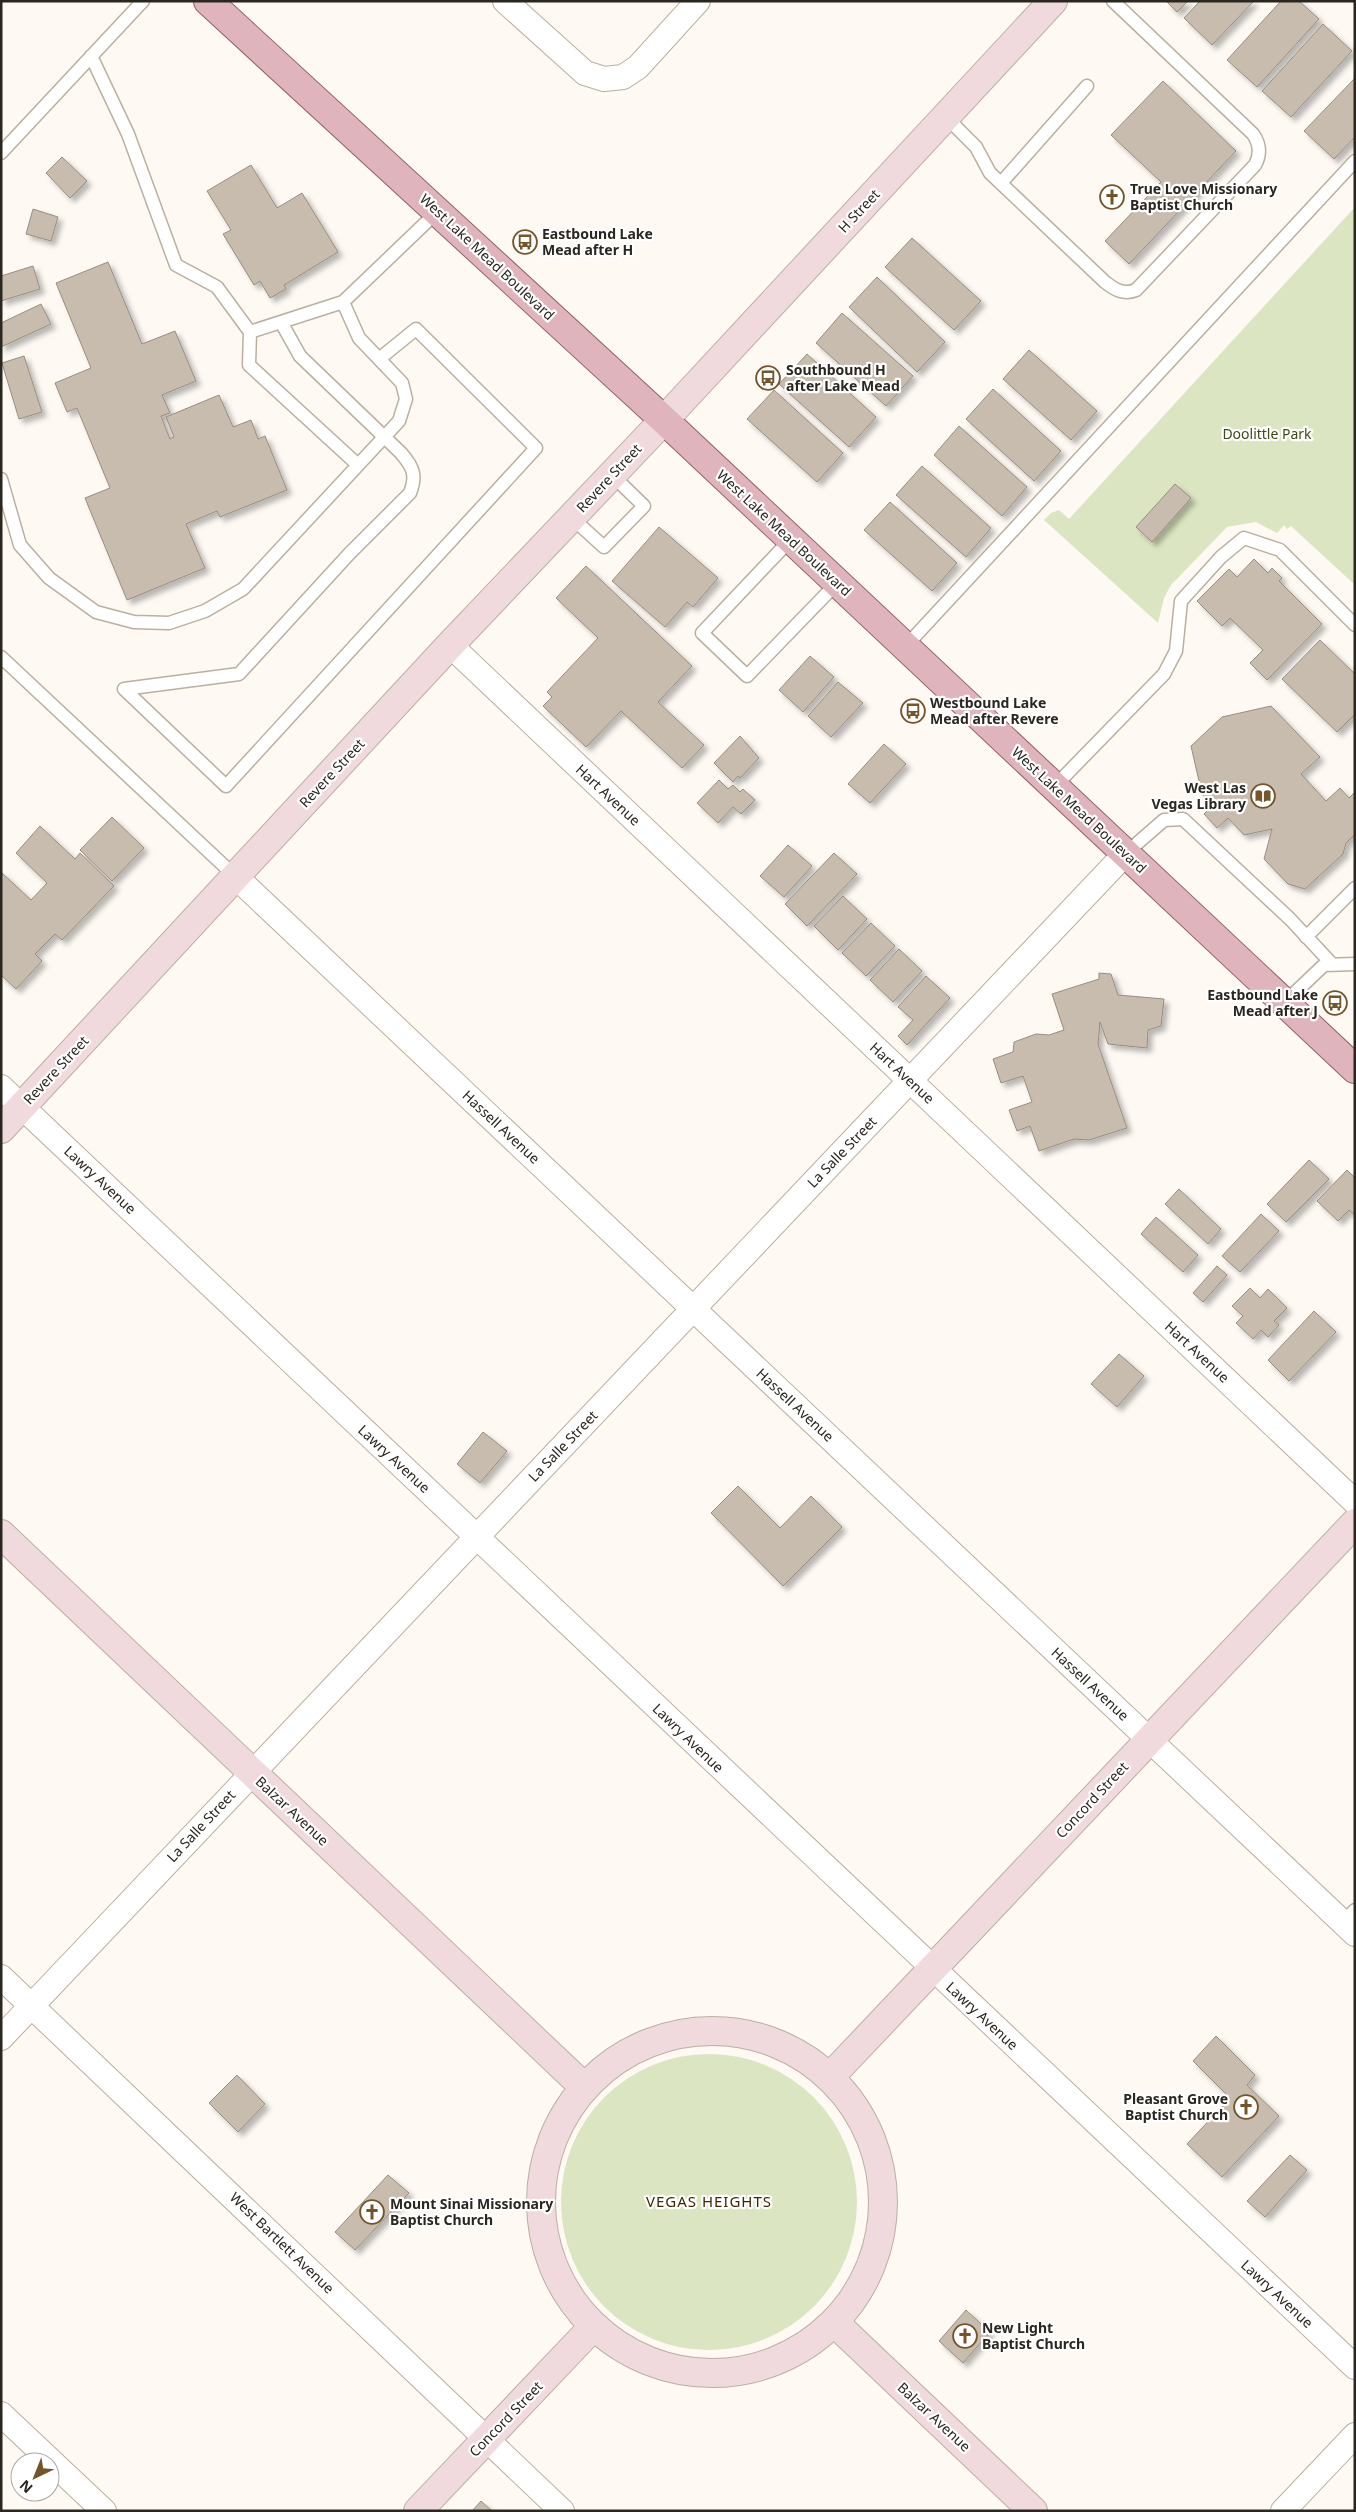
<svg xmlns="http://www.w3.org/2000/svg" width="1356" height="2512" font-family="'Noto Sans',sans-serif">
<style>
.green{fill:#dbe5c1}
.building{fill:#c8bcae;stroke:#998d80;filter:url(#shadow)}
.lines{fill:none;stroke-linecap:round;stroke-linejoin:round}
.lane-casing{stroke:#bbafa1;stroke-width:15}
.street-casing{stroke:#bbafa1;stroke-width:26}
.secondary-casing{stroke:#bbafa1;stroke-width:30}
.primary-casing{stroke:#936268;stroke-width:30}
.lane{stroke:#fff;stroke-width:12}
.street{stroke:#fff;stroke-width:24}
.secondary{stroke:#f0dadd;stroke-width:28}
.primary{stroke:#e0b4bc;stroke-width:28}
.labels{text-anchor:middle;stroke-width:4.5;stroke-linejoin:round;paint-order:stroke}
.poi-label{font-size:14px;font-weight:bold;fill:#2a2620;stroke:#fff;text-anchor:start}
.street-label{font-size:14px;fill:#2a2620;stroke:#fff}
.park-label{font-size:14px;fill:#414b15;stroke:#fff}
.neighbourhood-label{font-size:15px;letter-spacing:1px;fill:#3e2802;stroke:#fff}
</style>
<defs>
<filter id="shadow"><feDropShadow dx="4.5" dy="4.5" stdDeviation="2.5" flood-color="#0004"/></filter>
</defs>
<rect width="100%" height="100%" fill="#fef9f3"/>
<path class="green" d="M1355 207V585L1291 526 1287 529 1284 525 1277 533 1256 522 1227 527 1171 585 1164 598 1158 623 1044 520 1051 513 1059 510 1069 519Z
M561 2202a148 148 0 1 1 296 0a148 148 0 1 1-296 0Z"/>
<path class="building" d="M1166 1H1188L1177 12Z
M1200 1H1254L1212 45 1184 18Z
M1281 1H1299L1319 19 1257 87 1227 60Z
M1323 24 1352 51 1291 117 1262 91Z
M1355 78V137L1334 159 1304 131Z
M1163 81 1236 151 1129 264 1105 241 1161 182 1111 135Z
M62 157 87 181 70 198 46 173Z
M251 165 277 208 302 193 338 252 284 285 286 289 270 298 260 281 254 285 223 234 231 230 207 191Z
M33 209 58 217 51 241 26 234Z
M912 238 981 301 954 330 885 267Z
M108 262 142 344 175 331 196 381 162 395 170 413 161 416 170 439 174 437 166 417 219 395 233 427 251 420 258 439 265 436 287 490 220 517 217 511 186 524 205 568 127 600 85 498 110 488 77 408 67 412 55 383 91 368 56 283Z
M33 266 40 289 1 301V276Z
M877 277 945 342 917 372 849 307Z
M41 304 51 324 1 347V323Z
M842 313 913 376 886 406 816 343Z
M1029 350 1097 411 1071 440 1003 379Z
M807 354 876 417 849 447 779 384Z
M24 356 42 412 19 419 2 363Z
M993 389 1061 451 1034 481 966 419Z
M774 390 843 453 817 482 747 419Z
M959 426 1027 487 1002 516 934 455Z
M922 466 991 528 966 557 896 495Z
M1175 484 1191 498 1152 542 1136 527Z
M890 502 957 563 932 591 864 530Z
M659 527 718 578 693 607 687 602 665 627 612 581Z
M1254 559 1268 573 1272 568 1282 578 1279 581 1322 624 1267 680 1250 663 1263 650 1230 618 1222 626 1197 601 1229 569 1237 577Z
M586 566 692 666 658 702 704 745 682 768 621 711 586 747 543 706 552 697 547 692 598 638 556 598Z
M1320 640 1355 674V714L1337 732 1282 679Z
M810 656 834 677 803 712 779 690Z
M838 682 863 703 831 737 808 716Z
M1271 706 1320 757 1301 774 1326 801 1340 788 1349 798 1355 792V834L1346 843 1343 854 1305 889 1288 884 1264 859 1272 829 1244 835 1228 818 1217 828 1204 814 1213 805 1202 794 1191 746 1222 717Z
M740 736 759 758 740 778 738 776 733 782 714 763Z
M884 744 906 764 870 803 848 784Z
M719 780 728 789 733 785 740 792 743 789 755 800 741 814 733 807 718 823 697 803Z
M112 817 144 848 112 881 80 850Z
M40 826 75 859 80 853 114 886 62 940 55 934 35 954 42 961 16 989 1 975V872L31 900 47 883 16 853Z
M788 845 812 866 784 897 760 876Z
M834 853 857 874 807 926 785 904Z
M843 896 867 919 838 950 814 926Z
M871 923 895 946 866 976 842 953Z
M899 949 922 971 893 1002 870 980Z
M1099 973 1111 974 1118 995 1164 999 1161 1026 1148 1030 1147 1048 1108 1044 1100 1022 1098 1044 1127 1128 1089 1140 1074 1139 1039 1151 1030 1126 1017 1131 1009 1110 1032 1102 1023 1076 1001 1083 993 1059 1013 1052 1014 1042 1036 1034 1049 1035 1064 1030 1052 994 1099 979Z
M926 976 950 998 907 1045 898 1036 913 1020 898 1007Z
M1309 1160 1329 1179 1286 1222 1267 1204Z
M1347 1170 1355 1178V1215L1349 1210 1338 1221 1317 1201Z
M1179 1189 1221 1229 1208 1244 1165 1204Z
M1261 1214 1279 1231 1240 1272 1222 1256Z
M1156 1217 1198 1255 1183 1272 1141 1234Z
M1217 1266 1227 1275 1203 1302 1193 1293Z
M1250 1288 1260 1298 1268 1289 1287 1308 1274 1321 1279 1325 1268 1337 1261 1330 1253 1339 1236 1323 1243 1316 1232 1306Z
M1314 1311 1336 1332 1289 1381 1268 1360Z
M1119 1354 1144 1376 1117 1407 1091 1384Z
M483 1432 507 1451 480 1483 457 1464Z
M738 1486 780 1528 811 1496 842 1527 783 1586 711 1513Z
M1216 2036 1255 2075 1247 2085 1279 2116 1222 2177 1187 2144 1230 2098 1193 2061Z
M237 2075 265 2104 238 2132 209 2103Z
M1290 2155 1307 2170 1265 2217 1247 2201Z
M388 2175 409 2193 355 2250 335 2232Z
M966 2310 990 2332 963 2363 939 2341Z
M481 2501 492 2511H472Z"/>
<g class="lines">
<g class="lane-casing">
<path id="lane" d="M91 56 128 134 176 265 217 287 250 332 343 302
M946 117 976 147 990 173 1105 282C1115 290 1124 295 1136 290L1255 165C1261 154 1260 144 1253 134L1113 1
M1 153 143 1
M1001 183 1087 86
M281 322 300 356 401 453C413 467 417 475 410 493L349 554 239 674 124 689 226 786 536 448 416 329 379 359
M250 332 249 365 358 465
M1 479 20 545 49 578 96 612 134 622 169 623 205 611 243 589 399 421 406 399 402 383 359 338 343 302 437 212
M571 517 604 547 644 506 612 475
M791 539 702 633 747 676 837 583
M905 647 1355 161
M1 657 236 877
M1054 787 1164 674 1176 651 1181 601 1221 557 1244 538 1280 550 1355 625
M1125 854 1164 820 1183 819 1290 919 1332 964
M1306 937 1355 888
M1284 1003 1324 965 1355 964
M1343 1922 1355 1910"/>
</g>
<g class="street-casing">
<path id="street" d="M505 1 585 73 604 79 623 77 638 67 698 1
M450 645 1355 1502
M236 877 1355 1934
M1 1087 1355 2367
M1 1977 562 2511
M1 2038 1125 854
M1 2414 104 2511
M1283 2511 1355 2435"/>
</g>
<g class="secondary-casing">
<path id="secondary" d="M1 1129 450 645 664 420 1053 1
M1 1534 584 2087
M541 2202a171 171 0 1 1 342 0a171 171 0 1 1-342 0Z
M830 2077 1355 1523
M835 2323 1033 2511
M418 2511 593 2327"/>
</g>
<g class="primary-casing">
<path id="primary" d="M208 1 664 420 1355 1069"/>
</g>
<use href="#lane" class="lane"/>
<use href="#street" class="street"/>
<use href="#secondary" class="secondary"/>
<use href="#primary" class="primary"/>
</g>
<defs>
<g id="church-ring" transform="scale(1.25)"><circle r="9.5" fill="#fff" stroke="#735529" stroke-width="1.5"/><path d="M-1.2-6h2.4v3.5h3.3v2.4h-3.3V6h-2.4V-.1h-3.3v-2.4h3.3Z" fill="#735529"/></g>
<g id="bus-ring" transform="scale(1.25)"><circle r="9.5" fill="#fff" stroke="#735529" stroke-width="1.5"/><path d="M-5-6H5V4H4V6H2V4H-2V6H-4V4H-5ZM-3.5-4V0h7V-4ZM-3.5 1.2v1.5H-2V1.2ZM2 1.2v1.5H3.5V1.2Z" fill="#735529"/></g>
<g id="library-ring" transform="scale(1.25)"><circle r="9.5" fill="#fff" stroke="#735529" stroke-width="1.5"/><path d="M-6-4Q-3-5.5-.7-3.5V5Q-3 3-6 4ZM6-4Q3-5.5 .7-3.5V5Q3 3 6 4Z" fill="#735529"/></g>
</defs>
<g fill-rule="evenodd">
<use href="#church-ring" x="1112" y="197"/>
<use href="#bus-ring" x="525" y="242"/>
<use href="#bus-ring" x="768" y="378"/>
<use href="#bus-ring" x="913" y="711"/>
<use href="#library-ring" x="1263" y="796"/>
<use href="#bus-ring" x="1335" y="1003"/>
<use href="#church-ring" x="1246" y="2107"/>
<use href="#church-ring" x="372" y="2212"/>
<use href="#church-ring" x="965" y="2336"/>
</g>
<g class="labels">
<g class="poi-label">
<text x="1130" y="194">True Love Missionary<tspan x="1130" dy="16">Baptist Church</tspan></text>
<text x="542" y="239">Eastbound Lake<tspan x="542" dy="16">Mead after H</tspan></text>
<text x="786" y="375">Southbound H<tspan x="786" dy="16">after Lake Mead</tspan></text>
<text x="930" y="708">Westbound Lake<tspan x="930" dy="16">Mead after Revere</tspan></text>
<text x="1246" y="793" text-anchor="end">West Las<tspan x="1246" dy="16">Vegas Library</tspan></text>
<text x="1318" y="1000" text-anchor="end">Eastbound Lake<tspan x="1318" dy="16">Mead after J</tspan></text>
<text x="1228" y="2104" text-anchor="end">Pleasant Grove<tspan x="1228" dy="16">Baptist Church</tspan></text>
<text x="390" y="2209">Mount Sinai Missionary<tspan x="390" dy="16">Baptist Church</tspan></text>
<text x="982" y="2333">New Light<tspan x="982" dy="16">Baptist Church</tspan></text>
</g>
<g class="street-label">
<text transform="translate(859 211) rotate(-47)" y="5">H Street</text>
<text transform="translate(487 257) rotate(43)" y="5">West Lake Mead Boulevard</text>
<text transform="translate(609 478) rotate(-47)" y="5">Revere Street</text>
<text transform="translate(784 533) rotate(43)" y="5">West Lake Mead Boulevard</text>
<text transform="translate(332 773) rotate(-47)" y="5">Revere Street</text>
<text transform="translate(608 795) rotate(43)" y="5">Hart Avenue</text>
<text transform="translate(1079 810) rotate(43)" y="5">West Lake Mead Boulevard</text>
<text transform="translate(56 1070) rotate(-47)" y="5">Revere Street</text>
<text transform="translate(902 1073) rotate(43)" y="5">Hart Avenue</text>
<text transform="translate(501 1127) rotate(43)" y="5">Hassell Avenue</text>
<text transform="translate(842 1152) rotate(-46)" y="5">La Salle Street</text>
<text transform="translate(100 1180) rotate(43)" y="5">Lawry Avenue</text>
<text transform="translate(1197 1352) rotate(43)" y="5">Hart Avenue</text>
<text transform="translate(795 1405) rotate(43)" y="5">Hassell Avenue</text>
<text transform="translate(563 1446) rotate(-46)" y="5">La Salle Street</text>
<text transform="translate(394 1459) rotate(43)" y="5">Lawry Avenue</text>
<text transform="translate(1090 1684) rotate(43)" y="5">Hassell Avenue</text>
<text transform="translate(688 1738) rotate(44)" y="5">Lawry Avenue</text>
<text transform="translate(1092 1800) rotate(-47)" y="5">Concord Street</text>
<text transform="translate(292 1811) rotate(43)" y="5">Balzar Avenue</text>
<text transform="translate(201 1826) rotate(-47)" y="5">La Salle Street</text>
<text transform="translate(982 2016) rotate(43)" y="5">Lawry Avenue</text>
<text transform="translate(282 2243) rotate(44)" y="5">West Bartlett Avenue</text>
<text transform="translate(1277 2294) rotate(43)" y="5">Lawry Avenue</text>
<text transform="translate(934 2417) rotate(43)" y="5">Balzar Avenue</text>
<text transform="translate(506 2419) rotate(-46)" y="5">Concord Street</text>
</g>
<g class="park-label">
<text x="1267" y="439">Doolittle Park</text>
</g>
<g class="neighbourhood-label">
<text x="709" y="2207">VEGAS HEIGHTS</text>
</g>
</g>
<rect width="1356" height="2512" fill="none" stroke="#2a2620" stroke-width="5"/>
<g transform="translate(35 2477) rotate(223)"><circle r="24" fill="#ffffff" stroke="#aaa8a6"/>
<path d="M0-4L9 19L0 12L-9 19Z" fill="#735529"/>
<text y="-8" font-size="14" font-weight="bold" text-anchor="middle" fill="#2a2620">N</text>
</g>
</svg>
